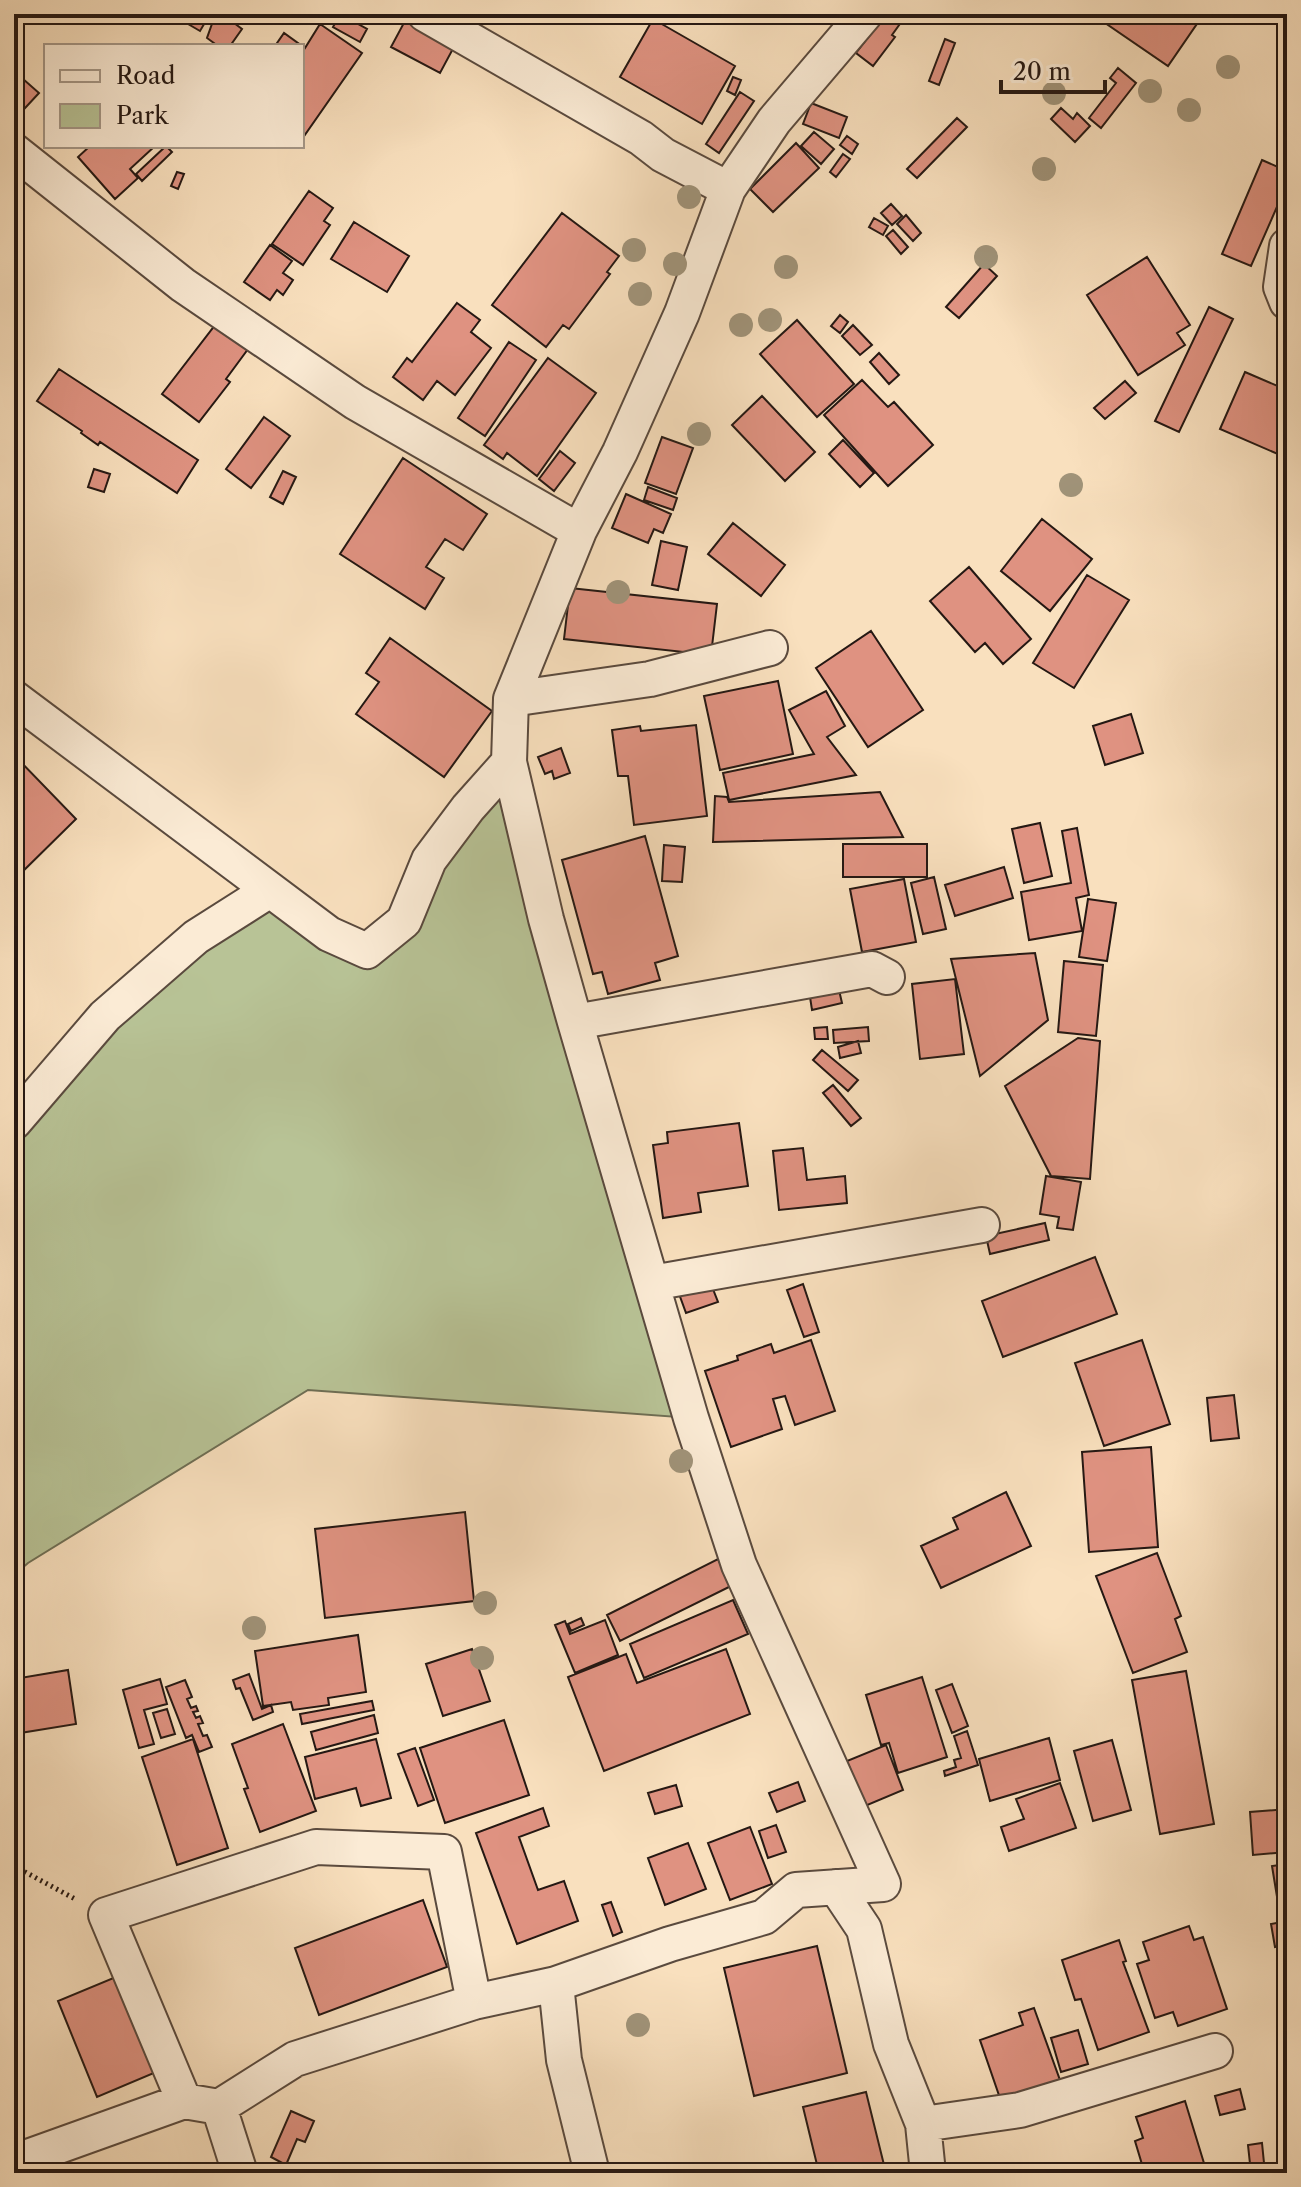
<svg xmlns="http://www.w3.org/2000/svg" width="1301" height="2187" font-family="'Libre Caslon Text',serif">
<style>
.green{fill:#b8c396;stroke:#6e6e54;stroke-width:2}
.building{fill:#df9281;stroke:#251813;stroke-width:2}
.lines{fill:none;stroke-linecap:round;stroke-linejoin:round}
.street-casing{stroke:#5a4a3e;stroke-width:38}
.path{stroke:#251813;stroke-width:5;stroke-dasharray:2 4;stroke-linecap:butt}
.street{stroke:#fbebd5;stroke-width:34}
.tree{fill:#a09379}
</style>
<rect width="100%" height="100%" fill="#f9e0be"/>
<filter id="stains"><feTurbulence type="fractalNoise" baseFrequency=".0025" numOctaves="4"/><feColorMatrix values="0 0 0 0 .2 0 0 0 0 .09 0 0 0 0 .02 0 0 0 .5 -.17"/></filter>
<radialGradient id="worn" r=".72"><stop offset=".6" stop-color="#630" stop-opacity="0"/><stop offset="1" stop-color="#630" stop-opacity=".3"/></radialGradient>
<path class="green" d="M509 762 691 1418 308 1390 28 1563 14 1575V1122L105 1016 270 890 367 951Z"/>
<path class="building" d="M171 14H210L200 31Z
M222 14 242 29 230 46H218L207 38 213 21 216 23Z
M340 14 367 29 360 42 333 27Z
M886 14H892L902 21 892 35 895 37 873 66 856 53Z
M1092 14H1202L1203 15 1168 66Z
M406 19 455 45 440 73 391 47Z
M653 19 735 66 702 124 620 77Z
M320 24 362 53 302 139V46H275L284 33 305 48Z
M945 39 955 43 939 85 929 81Z
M1118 68 1136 83 1101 128 1089 118 1116 83 1110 78Z
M14 71 39 93 14 120Z
M733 77 741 80 735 95 727 91Z
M740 92 754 101 719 153 706 144Z
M811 103 847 117 839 138 803 124Z
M1061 108 1073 119 1077 113 1090 126 1075 142 1051 119Z
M957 118 967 127 917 178 907 169Z
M814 132 834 149 821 164 801 146Z
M847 136 858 144 852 154 840 145Z
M796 143 819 168 773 212 750 189Z
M90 146H155L130 169 138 178 115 199 78 157Z
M166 146 172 152 142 181 136 174Z
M843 154 850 159 836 177 830 172Z
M1262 160 1287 171V184L1251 266 1222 254Z
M177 172 184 174 178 189 171 186Z
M309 191 333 208 324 221 330 225 303 265 272 244Z
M891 204 902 216 892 225 881 213Z
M562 213 619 256 607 272 610 274 569 329 563 325 546 347 492 305Z
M906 215 921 233 913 241 897 224Z
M874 218 888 226 883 235 869 227Z
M354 222 409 256 387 292 331 259Z
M893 230 908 247 901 254 886 236Z
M270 245 292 261 283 273 293 280 283 295 277 290 270 300 244 282Z
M1147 257 1190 325 1177 333 1185 345 1138 375 1087 295Z
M984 264 997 276 959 318 946 307Z
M457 303 480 320 471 332 491 348 455 395 437 381 423 400 393 377 407 358 412 362Z
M1209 307 1233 319 1179 432 1155 421Z
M840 315 848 322 840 333 831 326Z
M219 320 251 345 226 379 230 382 199 422 162 394Z
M797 320 854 384 817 417 760 354Z
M853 325 872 345 860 355 842 336Z
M509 342 536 360 485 436 458 418Z
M879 353 899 375 889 384 870 362Z
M548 358 596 393 537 476 507 453 503 459 484 445Z
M59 369 198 460 177 493 100 442 98 445 81 433 82 431 37 401Z
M1245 372 1287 390V458L1220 429Z
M862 380 888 407 894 402 933 445 888 486 824 415Z
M1125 381 1136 393 1105 419 1094 408Z
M762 396 815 452 785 481 732 425Z
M264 417 290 436 251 488 226 469Z
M662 437 693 448 676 494 645 483Z
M843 440 874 473 860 487 829 454Z
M560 451 575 463 554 491 539 479Z
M403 458 487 514 463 550 445 539 426 567 444 578 425 609 340 554Z
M94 469 110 474 104 492 88 487Z
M283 471 296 477 283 504 270 497Z
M648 487 677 498 673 510 644 500Z
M626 494 671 514 663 533 654 529 648 543 612 528Z
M1042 519 1092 559 1050 611 1001 571Z
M733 523 785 565 761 596 708 554Z
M661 541 687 547 678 590 652 585Z
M969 567 1031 639 1003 664 985 643 975 652 930 601Z
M1087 575 1129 600 1074 688 1033 663Z
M570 588 717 604 711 655 564 639Z
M871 631 923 710 868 747 816 668Z
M390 638 492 711 444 777 356 714 379 682 366 673Z
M778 681 793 754 720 770 704 696Z
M826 691 845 726 827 737 856 775 729 800 723 773 814 754 789 710Z
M1131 714 1143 753 1105 765 1093 726Z
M696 725 707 816 634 825 628 776H618L612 730 640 726 641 731Z
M561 748 570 773 554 779 552 771 545 774 538 757Z
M15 756 76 819 14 880V757Z
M880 792 903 837 713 842 715 796 727 797 729 802Z
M1040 823 1052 876 1024 883 1012 829Z
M1077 828 1089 895 1076 898 1082 931 1029 940 1021 892 1071 883 1062 831Z
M645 836 678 956 655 963 660 980 608 994 602 972 593 974 562 860Z
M843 844H927V877H843Z
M664 845 685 847 682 882 662 881Z
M1004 867 1013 898 955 916 945 885Z
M934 877 946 929 923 934 911 883Z
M904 879 916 942 862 952 850 889Z
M1088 899 1116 903 1107 961 1079 957Z
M1035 953 1048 1020 980 1076 951 959Z
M1064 961 1103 965 1096 1036 1058 1032Z
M955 979 964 1054 920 1059 912 984Z
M839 990 842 1003 812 1010 810 997Z
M827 1027 828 1039H815L814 1028Z
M868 1027 869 1041 834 1043 833 1030Z
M1078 1038 1100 1041 1090 1179 1051 1176 1005 1086Z
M858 1041 861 1053 840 1058 838 1047Z
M822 1050 858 1080 848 1091 813 1060Z
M833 1085 861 1118 851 1126 823 1093Z
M739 1123 748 1186 698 1193 701 1212 663 1218 653 1145 668 1143 667 1132Z
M803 1148 807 1180 845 1176 847 1203 779 1210 773 1151Z
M1046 1176 1081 1182 1073 1230 1057 1228 1059 1217 1040 1214Z
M1045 1223 1049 1240 990 1254 986 1236Z
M1095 1257 1117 1314 1003 1357 982 1301Z
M709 1279 718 1302 686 1313 678 1291Z
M803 1284 819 1332 804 1337 787 1290Z
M811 1340 835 1411 795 1425 785 1396 773 1399 782 1429 731 1447 705 1371 738 1360 737 1356 771 1344 774 1353Z
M1142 1340 1170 1424 1104 1446 1075 1363Z
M1234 1395 1239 1438 1211 1441 1207 1398Z
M1151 1447 1158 1547 1089 1552 1082 1452Z
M1006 1492 1031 1546 941 1588 921 1546 958 1529 953 1518Z
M465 1512 474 1601 325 1618 315 1529Z
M1157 1553 1181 1616 1175 1619 1187 1652 1133 1673 1096 1576Z
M718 1559 731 1586 620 1641 607 1615Z
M733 1600 748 1634 644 1678 630 1644Z
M581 1618 584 1625 571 1631 568 1624Z
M605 1620 618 1655 575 1673 555 1625 565 1621 570 1634Z
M358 1635 366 1692 328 1698 329 1705 293 1710 291 1702 263 1706 255 1651Z
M472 1649 490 1701 443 1716 426 1664Z
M726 1649 750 1714 604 1771 568 1677 626 1654 637 1683Z
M68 1670 76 1724 14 1734V1679Z
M1186 1671 1214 1824 1160 1834 1132 1680Z
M249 1674 262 1709 271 1705 273 1712 253 1720 240 1688 236 1689 233 1680Z
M922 1677 947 1757 898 1773 889 1743 881 1745 866 1695Z
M160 1679 167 1704 144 1710 154 1744 139 1748 123 1690Z
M185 1680 192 1697 187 1699 191 1708 196 1706 198 1711 193 1712 196 1718 200 1716 203 1723 198 1724 203 1736 207 1735 212 1747 199 1752 192 1735 186 1738 166 1687Z
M952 1684 968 1726 952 1733 936 1690Z
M372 1701 374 1710 302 1724 300 1714Z
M167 1709 175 1734 161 1738 153 1713Z
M374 1715 378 1733 316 1750 311 1732Z
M504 1720 529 1795 445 1823 420 1748Z
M283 1724 316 1811 260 1832 244 1789 248 1788 232 1744Z
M967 1731 978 1765 945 1776 944 1771 956 1767 954 1760 961 1758 954 1736Z
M1049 1738 1060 1780 990 1801 979 1759Z
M193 1739 228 1848 177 1865 142 1757Z
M376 1739 391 1798 361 1806 356 1788 315 1799 305 1757Z
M1112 1740 1131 1810 1093 1821 1074 1751Z
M886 1745 903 1790 865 1806 847 1761Z
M415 1748 434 1800 418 1806 398 1754Z
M798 1782 805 1801 777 1812 769 1793Z
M1060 1783 1076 1828 1009 1851 1001 1827 1024 1819 1016 1799Z
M676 1785 682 1806 655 1814 648 1793Z
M543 1808 549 1826 519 1837 538 1890 564 1881 578 1921 517 1944 476 1833Z
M1287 1809V1852L1253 1855 1250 1812Z
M776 1825 786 1852 768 1858 759 1831Z
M750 1827 772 1884 730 1900 708 1843Z
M688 1843 706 1889 665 1905 648 1858Z
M1287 1864V1914L1280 1915 1272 1866Z
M423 1900 447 1967 319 2015 295 1948Z
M611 1902 622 1932 613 1936 602 1905Z
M1287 1921V1945L1275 1947 1271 1924Z
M1189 1926 1194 1940 1203 1937 1227 2009 1178 2026 1173 2012 1155 2018 1137 1964 1149 1960 1143 1942Z
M1119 1940 1126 1961 1123 1962 1149 2032 1098 2050 1081 1999 1075 2000 1062 1960Z
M817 1946 847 2073 754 2096 724 1968Z
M123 1974 161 2070 97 2097 58 2001Z
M1034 2008 1061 2083 1002 2104 980 2040 1023 2025 1019 2013Z
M1078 2030 1088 2064 1061 2072 1051 2038Z
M1240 2089 1245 2109 1220 2115 1215 2096Z
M866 2092 886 2173H819L803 2107Z
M1185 2101 1207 2173H1154L1152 2168 1144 2171 1135 2141 1143 2138 1136 2117Z
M291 2111 314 2121 305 2142 297 2139 286 2165 271 2157Z
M1262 2143 1265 2173H1251L1248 2145Z"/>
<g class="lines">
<g class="street-casing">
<path id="street" d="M425 14 641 138 663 155 728 189
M14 151 183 285 355 402 579 531
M1287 246 1281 287 1287 302
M14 698 329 934 367 951 404 921 429 860 468 808 509 762
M511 699 650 679 770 648
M575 1022 872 969 887 977
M14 1122 105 1016 196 937 270 890
M652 1283 982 1225
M836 1887 864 1929 891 2044 923 2124 928 2173
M184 2101 106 1915 316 1847 444 1852 474 2002
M219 2107 240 2173
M923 2124 1020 2110 1215 2051
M14 2162 184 2101 219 2107 295 2059 474 2002 556 1984
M592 2173 564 2060 556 1984 670 1944 764 1917 796 1890 883 1884 739 1565 691 1418 575 1022 546 919 509 762 511 699 579 531 620 452 682 313 728 189 774 121 865 14"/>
</g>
<path class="path" d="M14 1866 77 1900"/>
<use href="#street" class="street"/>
</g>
<g class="tree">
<circle cx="1228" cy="67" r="12"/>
<circle cx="1150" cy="91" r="12"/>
<circle cx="1054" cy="93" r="12"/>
<circle cx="1189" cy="110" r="12"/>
<circle cx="1044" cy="169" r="12"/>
<circle cx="689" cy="197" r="12"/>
<circle cx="634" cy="250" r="12"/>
<circle cx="986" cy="257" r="12"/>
<circle cx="675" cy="264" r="12"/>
<circle cx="786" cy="267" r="12"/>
<circle cx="640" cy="294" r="12"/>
<circle cx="770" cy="320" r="12"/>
<circle cx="741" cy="325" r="12"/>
<circle cx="699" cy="434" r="12"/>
<circle cx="1071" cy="485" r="12"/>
<circle cx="618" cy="592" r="12"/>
<circle cx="681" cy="1461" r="12"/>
<circle cx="485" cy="1603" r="12"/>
<circle cx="254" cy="1628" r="12"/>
<circle cx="482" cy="1658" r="12"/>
<circle cx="638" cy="2025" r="12"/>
</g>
<rect width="1301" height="2187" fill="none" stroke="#f9e0be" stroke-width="48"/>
<rect x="16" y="16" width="1269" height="2155" fill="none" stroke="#251813" stroke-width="4"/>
<rect x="24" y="24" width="1253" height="2139" fill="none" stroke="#251813" stroke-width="2"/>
<rect x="44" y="44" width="260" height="104" fill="#fbebd5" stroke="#a59787" stroke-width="2"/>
<rect x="60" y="70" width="40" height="12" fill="#fbebd5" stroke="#a59787" stroke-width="2"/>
<text x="116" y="84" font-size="24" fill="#251813">Road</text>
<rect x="60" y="104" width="40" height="24" fill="#b8c396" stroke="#a59787" stroke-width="2"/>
<text x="116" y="124" font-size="24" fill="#251813">Park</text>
<path d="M1001 80v12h104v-12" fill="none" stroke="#251813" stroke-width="4"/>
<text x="1013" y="80" font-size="24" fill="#251813" stroke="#fbebd5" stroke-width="6" paint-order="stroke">20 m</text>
<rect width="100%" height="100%" filter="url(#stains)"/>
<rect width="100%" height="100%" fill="url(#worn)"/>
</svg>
